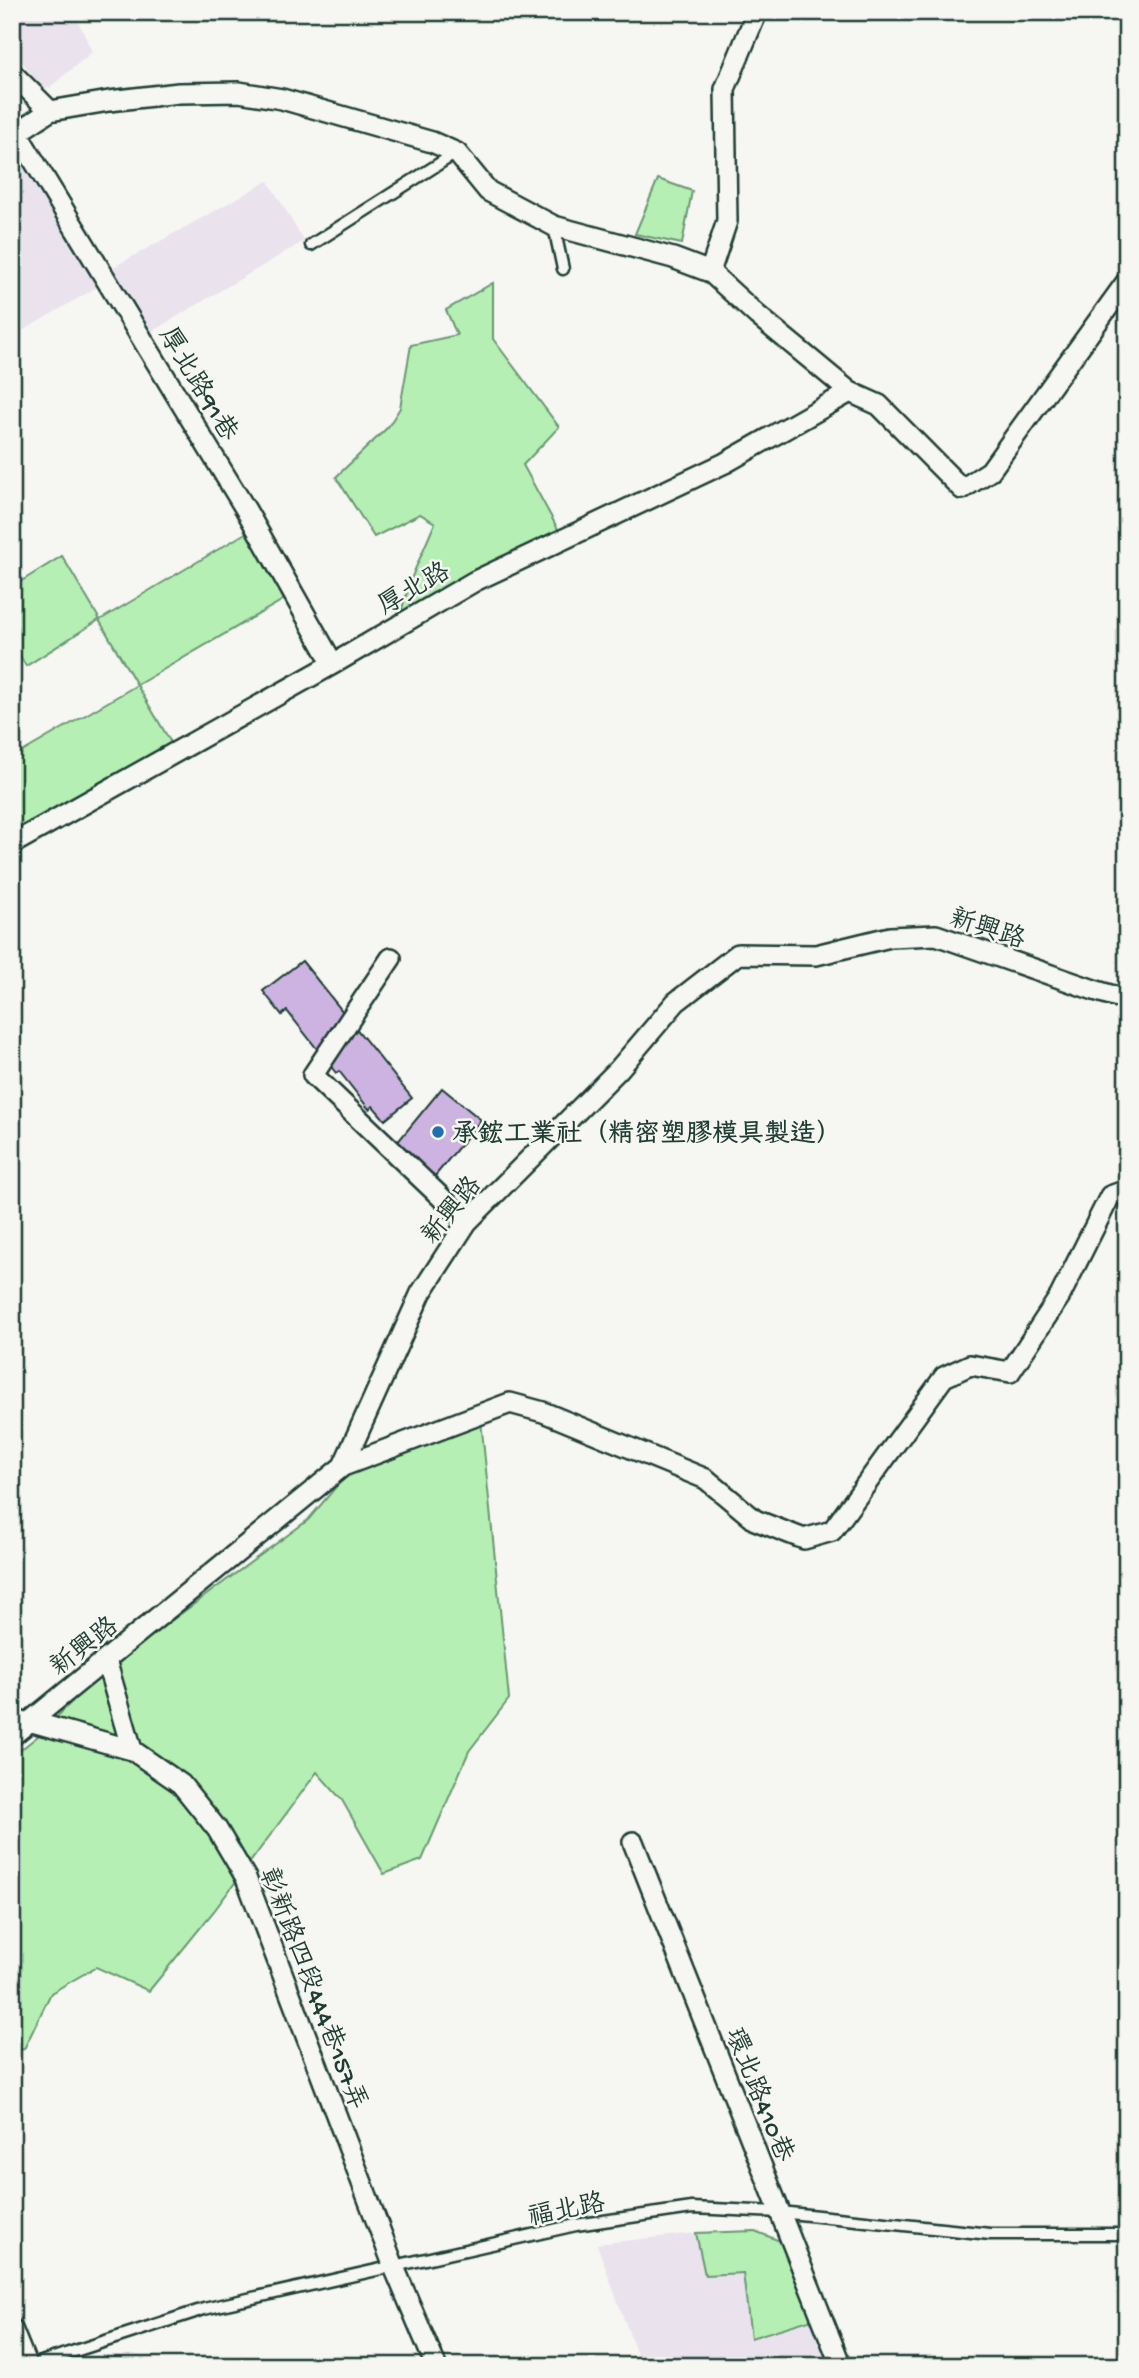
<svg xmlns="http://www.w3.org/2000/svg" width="1139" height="2378" font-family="'Gochi Hand','LXGW WenKai TC',sans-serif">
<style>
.built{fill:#eae2ed}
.green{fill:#b6efb3;stroke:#6a9674;stroke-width:2}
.building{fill:#cdb3e2;stroke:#1f3d34;stroke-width:2}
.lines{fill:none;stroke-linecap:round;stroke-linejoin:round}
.lane-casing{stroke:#1f3d34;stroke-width:15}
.street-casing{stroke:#1f3d34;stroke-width:24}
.lane{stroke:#f6f6f2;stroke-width:10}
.street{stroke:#f6f6f2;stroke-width:19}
.poi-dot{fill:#1f6fb2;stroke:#f6f6f2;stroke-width:2.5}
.labels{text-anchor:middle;stroke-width:5;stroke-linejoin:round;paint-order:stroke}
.street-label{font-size:26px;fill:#1f3d34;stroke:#f6f6f2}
.poi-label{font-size:26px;font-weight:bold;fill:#1f3d34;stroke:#f6f6f2;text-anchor:start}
</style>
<rect width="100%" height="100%" fill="#f6f6f2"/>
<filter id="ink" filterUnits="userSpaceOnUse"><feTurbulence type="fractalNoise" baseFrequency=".0143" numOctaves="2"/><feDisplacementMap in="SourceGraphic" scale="14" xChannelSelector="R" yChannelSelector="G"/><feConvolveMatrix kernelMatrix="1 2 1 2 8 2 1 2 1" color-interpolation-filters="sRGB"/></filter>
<g filter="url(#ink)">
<path class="built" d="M12 12H74L92 52 49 88 39 86 12 47Z
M19 145 102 284 12 337V149Z
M268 181 304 241 151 332 112 268Z
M696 2233 705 2275 743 2273 819 2317 838 2366H641L597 2244Z"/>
<path class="green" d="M658 179 692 191 682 244 635 234Z
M493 283V339L559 427 523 465 560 533 395 630 413 574 435 523 420 514 374 537 336 477 388 427 400 408 411 345 457 335 446 310Z
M249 531 288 597 137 685 176 751 12 835V758L137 685 99 620 26 666 12 643V587L62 556 100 620Z
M481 1420 509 1699 469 1751 422 1860 384 1874 342 1800 317 1772 214 1911 149 1991 96 1967 51 1993 24 2049 12 2051V1757L39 1735 99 1674 308 1520 357 1462Z
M755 2231 785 2243 819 2317 751 2338 743 2273 705 2275 696 2233Z"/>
<path class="building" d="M302 961 412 1098 385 1120 373 1106 369 1109 339 1071 336 1073 287 1011 282 1015 263 991Z
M442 1088 481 1120 435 1176 396 1144Z"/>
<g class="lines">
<g class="lane-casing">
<path id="lane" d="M554 227 563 269
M311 245 456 153
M29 2366 204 2309 576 2225 692 2208 780 2212 990 2234H1127"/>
</g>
<g class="street-casing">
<path id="street" d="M12 73 50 111
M17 133 246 510 333 664
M12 136 50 111 109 101 179 93 239 92 282 99 432 142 457 153 488 191 554 226 673 258 710 272 757 315 850 392 879 405 962 489 990 471 1127 281
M710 272 727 221 725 89 757 12
M12 844 333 664 475 581 725 463 850 392
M391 958 313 1075 467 1222
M343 1466 510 1403 543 1412 706 1479 755 1520 804 1539 832 1531 944 1377 970 1365 1010 1372 1060 1296 1110 1196 1127 1190
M106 1660 132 1750 181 1784 217 1829 246 1878 394 2267 436 2366
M29 1721 132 1750
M12 1736 343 1466 421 1293 467 1222 619 1069 676 1002 738 954 816 955 890 937 936 935 1094 990 1127 1000
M633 1842 841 2366
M12 2329 27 2366"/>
</g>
<use href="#lane" class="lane"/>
<use href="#street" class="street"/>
</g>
</g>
<circle class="poi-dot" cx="438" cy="1132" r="7"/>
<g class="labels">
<g class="street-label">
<text transform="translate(200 383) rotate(59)" y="9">厚北路91巷</text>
<text transform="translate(413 587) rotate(-30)" y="9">厚北路</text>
<text transform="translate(988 927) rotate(18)" y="9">新興路</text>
<text transform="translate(450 1209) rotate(-51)" y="9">新興路</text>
<text transform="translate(83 1645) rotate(-38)" y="9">新興路</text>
<text transform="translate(315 1988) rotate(69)" y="9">彰新路四段444巷157弄</text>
<text transform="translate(761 2094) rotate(68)" y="9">環北路410巷</text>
<text transform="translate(566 2208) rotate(-11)" y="9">福北路</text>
</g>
<g class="poi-label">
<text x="452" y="1141">承鋐工業社（精密塑膠模具製造）</text>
</g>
</g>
<rect width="1139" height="2378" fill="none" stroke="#f6f6f2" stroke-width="42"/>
<rect x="21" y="21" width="1097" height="2336" fill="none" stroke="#1f3d34" stroke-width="2.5" filter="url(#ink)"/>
</svg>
